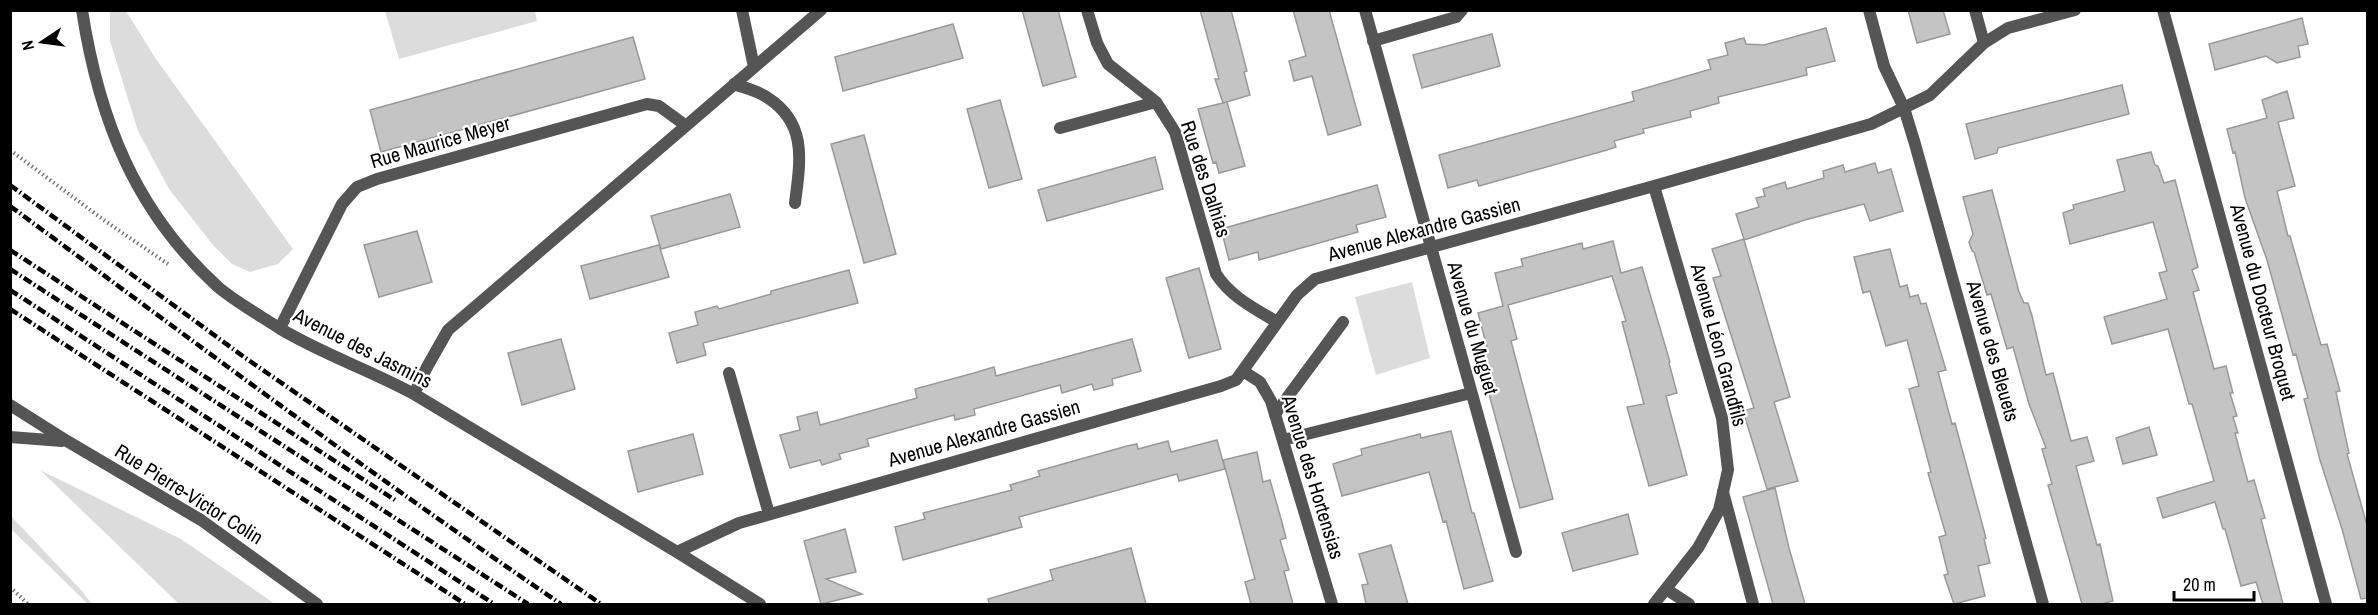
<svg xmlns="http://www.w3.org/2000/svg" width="2378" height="615" font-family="'Archivo Narrow',sans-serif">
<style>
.green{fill:#dcdcdc}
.building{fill:#c4c4c4;stroke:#999;stroke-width:1.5}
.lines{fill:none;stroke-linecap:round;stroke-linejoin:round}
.path{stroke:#777;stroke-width:4;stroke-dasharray:1.5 3;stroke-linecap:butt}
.service{stroke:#555;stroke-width:12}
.minor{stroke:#555;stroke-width:12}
.rail{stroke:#000;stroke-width:4.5;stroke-dasharray:9 3 1.5 3;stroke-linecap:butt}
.labels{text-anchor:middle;stroke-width:4.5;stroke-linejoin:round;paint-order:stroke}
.street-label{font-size:20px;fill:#000;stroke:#fff}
</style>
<rect width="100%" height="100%" fill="#fff"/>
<path class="green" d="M110 11H126L156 59 293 249 278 264 250 272 232 264 213 245 169 189 138 131 110 41Z
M385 11H535L537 21 399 59Z
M1412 282 1430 358 1376 375 1355 297Z
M40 470 181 539 275 604H179Z
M10 515 81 590 92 604H88L11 529Z"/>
<path class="building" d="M1022 10H1058L1076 77 1043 86Z
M1200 10H1231L1247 71 1244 72 1250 95 1223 103 1215 79H1219Z
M1293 10H1329L1361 125 1328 135 1312 76 1294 81 1289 61 1306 56Z
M1908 10H1943L1950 34 1917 43Z
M2302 18 2308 44 2298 46 2300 57 2277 63 2266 56 2215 70 2209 44Z
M953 24 963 58 843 91 835 57Z
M1826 28 1835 61 1806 68 1807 75 1718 97 1719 103 1690 111 1691 117 1643 129 1644 133 1614 141 1616 147 1607 150 1479 186 1477 180 1448 188 1439 155 1634 101 1632 92 1711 69 1708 60 1728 55 1725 43 1744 38 1746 44 1764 45Z
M1492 34 1500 66 1422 88 1413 55Z
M633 37 645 79 381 152 370 110Z
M2122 85 2129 114 1998 148 1997 153 1975 159 1966 124Z
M2287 91 2294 118 2278 122 2295 186 2277 191 2288 236H2290L2321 345 2327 344 2340 391 2336 392 2349 453 2347 454 2367 525V598L2361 599 2342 529 2320 460 2304 399 2308 398 2301 373 2296 354 2293 355 2267 260 2245 198 2235 152 2233 153 2227 129 2267 118 2262 100Z
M1000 100 1022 179 989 188 967 109Z
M1227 102 1245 166 1219 173 1216 162 1213 163 1198 109Z
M864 135 896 254 864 263 831 144Z
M2151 152 2155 165 2158 166 2164 183 2175 180 2198 267 2192 270 2199 290 2193 292 2214 369 2226 366 2233 393H2230L2237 416 2233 417 2238 433H2235L2248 482 2254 480 2265 518 2261 519 2283 604H2263L2256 582 2241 586 2225 529H2223L2215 502 2163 518 2157 498 2214 481 2192 404H2189L2168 329 2112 344 2104 317 2167 299 2159 273 2167 271 2153 222 2070 244 2063 213 2074 209 2073 205 2125 191 2117 160Z
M1155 157 1163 189 1047 221 1038 190Z
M1875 163 1878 173 1891 169 1903 211 1870 221 1864 204 1805 220 1744 240 1790 397 1774 402 1798 481 1767 489 1743 411 1754 408 1713 278 1721 276 1712 249 1744 239 1736 214 1759 207 1756 198 1765 196 1763 189 1785 182 1787 189 1824 178 1823 171 1843 165 1845 172Z
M1377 185 1386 217 1356 225 1358 232 1259 260 1258 252 1229 260 1221 229Z
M1992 190 2019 292 2024 303H2028L2032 316 2046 375 2053 373 2071 441 2087 437 2094 461 2076 466 2097 545 2100 544 2113 601 2101 604H2082L2048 485 2052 484 2042 449 2046 448 2029 404 2013 347 2007 349 1991 294 1987 295 1974 252 1972 251 1969 242 1973 234 1963 197Z
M730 194 740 227 661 249 651 216Z
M417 231 432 282 379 297 364 245Z
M1613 241 1621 273 1642 267 1670 362 1669 363 1677 393 1666 396 1687 475 1649 486 1627 407 1644 404 1622 322 1626 321 1612 276 1508 305 1517 339 1511 341 1553 499 1520 508 1477 350 1487 347 1478 313 1503 306 1495 273 1523 266 1521 259 1582 243 1583 249Z
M659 245 669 277 590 299 581 266Z
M1890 249 1900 287 1907 285 1910 297 1918 295 1921 304 1926 303 1946 370 1938 372 1952 424 1955 423 1986 538 1984 539 1990 563 1978 566 1985 596 1954 604 1944 575 1948 574 1939 537 1946 535 1928 473 1931 472 1909 389 1919 386 1907 340 1886 346 1870 291 1863 293 1854 257Z
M1199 268 1221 349 1189 358 1166 278Z
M849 270 858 303 703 343 706 355 677 363 669 333 698 325 695 312 717 306 719 309 771 294V291Z
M561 339 575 389 522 405 508 353Z
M1132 339 1141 371 1112 379 1113 385 1094 390 1092 384 1062 393 1060 385 974 409 975 415 955 420 954 415 867 439 869 446 839 454 841 459 831 462 822 465 820 460 790 468 780 435 800 430 797 417 817 412 820 425 917 398 915 389 974 373 994 367 996 376Z
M2149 427 2157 455 2123 464 2116 438Z
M1451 431 1472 513H1474L1493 581 1464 589 1446 521 1443 522 1429 472 1342 496 1333 464 1362 455 1361 449 1373 446 1420 434 1421 438Z
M693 434 703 474 638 492 628 451Z
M1217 440 1225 469 1179 481 1177 474 1019 517 1022 527 903 560 895 527 925 519 923 513 1012 490 1010 485 1040 476 1038 471 1127 446 1137 444 1138 449 1168 441 1171 452Z
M1257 452 1263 482 1270 480 1283 526 1286 538 1280 540 1289 570 1284 571 1293 604H1251L1245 582 1255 579 1223 460Z
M1775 488 1789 548 1805 604H1773L1743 497Z
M1628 514 1638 554 1573 571 1562 533Z
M845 529 856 572 826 579 862 594 821 604 804 541Z
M1391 545 1408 604H1366L1362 585 1368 584 1359 554Z
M1131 548 1146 604H989L988 599 1053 580 1050 570Z"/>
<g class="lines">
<path class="path" d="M10 150 105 221 168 264
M10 587 28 604"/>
<path class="service" d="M1275 414 1343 322
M1723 492 1753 604
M1666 589 1689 604"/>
<path class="minor" d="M82 10C99 120 135 211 218 287 236 302 259 315 279 328 322 354 370 370 414 394L677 552 760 604
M742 10 754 67
M1087 10 1097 43 1108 64 1156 102 1175 132 1216 274C1231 297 1254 308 1277 322
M1365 10 1516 552
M1869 10 1884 66 1904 108 1915 144 2043 604
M1975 10 1984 43
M2163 10 2326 604
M1373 41 1456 17 1462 10
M734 84C745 88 759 91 768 98 808 124 800 162 795 203
M1060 128 1156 102
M280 328 342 204 357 187 377 179 647 104 659 106 685 125
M1243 371 1260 382 1271 401 1332 604
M729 373 769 514
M414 394 427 367 448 330 821 10
M10 405 67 441 201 520 317 604
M10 437 62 441
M1283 440 1471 393
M677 552 739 523 1221 386 1236 380 1297 295 1315 279 1654 186 1871 124 1930 95 1984 43 2008 28 2075 10
M1654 604 1698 548 1719 510 1728 470 1722 418 1654 186"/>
<path class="rail" d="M10 185 244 357 601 604
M10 206C193 341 374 477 561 604
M10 250 395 500
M10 269 528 604
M10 290 494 604
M10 309 465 604"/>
</g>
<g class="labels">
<g class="street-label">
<text transform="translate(440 142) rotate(-16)" y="7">Rue Maurice Meyer</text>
<text transform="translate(1206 179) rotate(72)" y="7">Rue des Dalhias</text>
<text transform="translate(1424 229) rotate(-15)" y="7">Avenue Alexandre Gassien</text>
<text transform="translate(2263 302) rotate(75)" y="7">Avenue du Docteur Broquet</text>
<text transform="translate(1473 328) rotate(74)" y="7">Avenue du Muguet</text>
<text transform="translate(1719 345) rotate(75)" y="7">Avenue Léon Grandfils</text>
<text transform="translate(363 348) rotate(27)" y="7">Avenue des Jasmins</text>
<text transform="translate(1993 351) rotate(74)" y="7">Avenue des Bleuets</text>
<text transform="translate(984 433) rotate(-16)" y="7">Avenue Alexandre Gassien</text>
<text transform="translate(1313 477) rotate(73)" y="7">Avenue des Hortensias</text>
<text transform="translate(189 494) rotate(32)" y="7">Rue Pierre-Victor Colin</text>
</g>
</g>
<rect width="2378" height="615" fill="none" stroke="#000000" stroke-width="24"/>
<g transform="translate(42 42) rotate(257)" stroke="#ffffff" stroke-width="4.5" paint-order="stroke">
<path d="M0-4.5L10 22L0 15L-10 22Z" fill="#000000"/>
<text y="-9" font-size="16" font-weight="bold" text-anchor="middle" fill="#000000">N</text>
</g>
<path d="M2174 591v9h80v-9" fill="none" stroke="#000000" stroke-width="3"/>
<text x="2183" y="591" font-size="18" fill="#000000" stroke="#ffffff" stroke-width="4.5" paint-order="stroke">20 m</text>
</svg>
